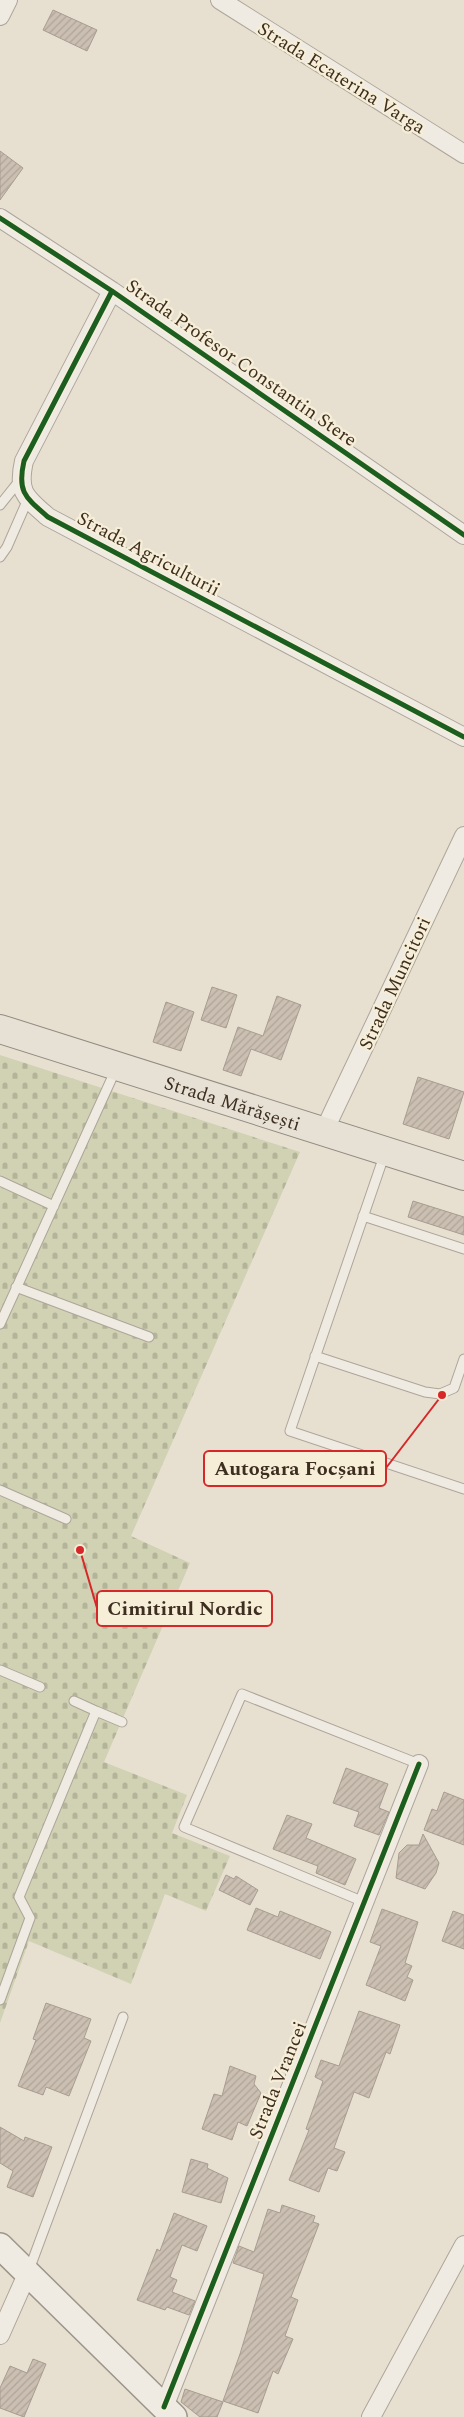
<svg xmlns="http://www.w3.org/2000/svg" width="464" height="2417" font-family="Spectral,serif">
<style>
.cemetery{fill:url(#cemetery-stones)}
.building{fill:url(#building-hatch);stroke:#a89c90}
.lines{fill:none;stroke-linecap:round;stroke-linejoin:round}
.lane-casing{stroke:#ada599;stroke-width:11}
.street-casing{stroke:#ada599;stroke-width:20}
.secondary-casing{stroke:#9c958a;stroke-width:28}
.primary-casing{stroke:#928b80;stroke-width:30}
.lane{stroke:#efebe3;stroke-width:9}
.street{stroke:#efebe3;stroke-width:18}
.secondary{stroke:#efebe3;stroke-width:25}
.primary{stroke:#e6e1d4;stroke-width:28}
.cycleway-casing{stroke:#f7eed8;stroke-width:8}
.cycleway{stroke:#1b5e20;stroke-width:5}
.labels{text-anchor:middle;stroke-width:4.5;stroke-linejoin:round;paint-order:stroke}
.street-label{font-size:19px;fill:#3d2e20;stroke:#f7eed8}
.leader{fill:none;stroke:#d62828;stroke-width:2}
.callout-dot{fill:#d62828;stroke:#f7eed8;stroke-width:2}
.callout{fill:#f7eed8;stroke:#d62828;stroke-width:2}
.callout-label{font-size:20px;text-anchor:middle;font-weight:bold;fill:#3d2e20}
</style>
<defs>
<pattern id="cemetery-stones" width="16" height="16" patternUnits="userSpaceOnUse" patternTransform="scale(1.25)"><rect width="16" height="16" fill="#d1d1b3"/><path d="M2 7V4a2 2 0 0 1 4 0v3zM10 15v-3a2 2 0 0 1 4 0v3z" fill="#b4b49a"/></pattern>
<pattern id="building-hatch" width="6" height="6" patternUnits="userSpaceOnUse" patternTransform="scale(1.25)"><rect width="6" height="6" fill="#cbbfb2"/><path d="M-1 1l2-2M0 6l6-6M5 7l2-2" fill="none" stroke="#afa499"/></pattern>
</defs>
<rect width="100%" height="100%" fill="#e7e0d1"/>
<path class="cemetery" d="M0 1055 300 1152 131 1536 190 1563 104 1762 187 1795 172 1833 230 1856 206 1911 165 1894 131 1984 29 1941 0 2023Z"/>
<path class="building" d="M53 10 97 30 87 51 43 30Z
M0 151 23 168 0 200Z
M212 987 237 995 226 1028 201 1020Z
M277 996 301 1005 281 1060 251 1049 241 1076 223 1070 238 1027 263 1036Z
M166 1002 194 1012 181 1051 153 1042Z
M418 1077 464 1092 449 1139 403 1124Z
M413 1201 464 1217V1235L408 1217Z
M346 1768 388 1784 379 1808 389 1812 379 1835 354 1826 359 1812 333 1803Z
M444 1792 464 1800V1845L424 1830 432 1809 437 1811Z
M287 1815 312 1824 306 1838 356 1859 345 1885 316 1873 318 1866 273 1849Z
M423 1834 439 1863 436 1873 425 1889 396 1878 399 1853 407 1845H419Z
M226 1875 234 1879 236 1876 258 1890 250 1905 219 1890Z
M256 1908 278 1917 280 1911 331 1932 320 1959 247 1930Z
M382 1909 418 1922 405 1963 412 1966 407 1977 413 1980 405 2001 366 1985 381 1946 370 1942Z
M453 1911 464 1915V1949L442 1941Z
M46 2003 91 2019 84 2038 91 2041 69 2096 46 2087 43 2095 18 2086 36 2040 33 2039Z
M359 2011 400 2025 390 2054 386 2052 369 2098 354 2092 334 2148 345 2152 337 2171 328 2168 319 2192 289 2180 309 2130 306 2129 323 2081 315 2077 321 2060 339 2066Z
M230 2066 256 2076 254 2084 261 2093 247 2126 238 2122 232 2140 202 2129 214 2094 222 2096Z
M0 2127 24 2141 25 2137 52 2147 33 2197 7 2187 13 2171 0 2163Z
M191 2159 208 2164 207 2168 228 2178 221 2203 182 2192Z
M282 2205 315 2216 313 2222 319 2224 291 2297 298 2300 285 2336 293 2339 278 2374 273 2371 258 2413 223 2401 240 2354 264 2274 233 2263 239 2246 254 2252 268 2209 280 2213Z
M174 2213 207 2226 197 2251 182 2245 170 2277 177 2280 172 2292 195 2301 189 2315 167 2307 165 2310 137 2300 157 2249 160 2251Z
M33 2359 46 2364 24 2417 0 2408V2388L10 2366 27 2373Z
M185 2389 223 2402 217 2417H200L181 2402Z"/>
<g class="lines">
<g class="lane-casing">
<path id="lane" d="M0 505 20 480
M0 557 7 547 28 499
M385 1153 290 1431 464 1489
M0 1181 54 1206
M363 1216 464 1249
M16 1287 149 1337
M0 1324 116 1069
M315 1356 425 1392 440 1394 454 1388 464 1359
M0 1490 66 1519
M0 1670 40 1687
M96 1711 122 1722
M364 1902 184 1827 242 1694 419 1764
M0 2000 30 1918 19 1897 96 1711 74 1701
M29 2270 123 2017"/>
</g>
<g class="street-casing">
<path id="street" d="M220 0 464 154
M0 16 8 0
M0 218 112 291 464 535
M112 291 24 461C17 492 25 497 48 517L464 737
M324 1131 464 836
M0 2335 28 2272
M164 2407 419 1764
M371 2417 464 2245"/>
</g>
<g class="secondary-casing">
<path id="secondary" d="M0 2246 174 2417"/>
</g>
<g class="primary-casing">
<g id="primary">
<path id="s1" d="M0 1029 464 1176"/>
</g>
</g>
<use href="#lane" class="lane"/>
<use href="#street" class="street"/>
<use href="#secondary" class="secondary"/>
<use href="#primary" class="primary"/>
<g class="cycleway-casing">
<path id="cycleway" d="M0 218 112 291 464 535
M112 291 24 461C17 492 25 497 48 517L464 737
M164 2407 419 1764"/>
</g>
<use href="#cycleway" class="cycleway"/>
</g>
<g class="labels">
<g class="street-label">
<text transform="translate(342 77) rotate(32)" y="7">Strada Ecaterina Varga</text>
<text transform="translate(242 362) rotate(35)" y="7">Strada Profesor Constantin Stere</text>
<text transform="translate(149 553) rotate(28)" y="7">Strada Agriculturii</text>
<text transform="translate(394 983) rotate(-65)" y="7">Strada Muncitori</text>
<text dy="7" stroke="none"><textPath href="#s1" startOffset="244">Strada Mărășești</textPath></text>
<text transform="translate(277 2080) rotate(-68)" y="7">Strada Vrancei</text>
</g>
</g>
<path class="leader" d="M442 1395L386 1468M80 1550L97 1608"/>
<g class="callout-dot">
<circle cx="442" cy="1395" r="5"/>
<circle cx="80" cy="1550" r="5"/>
</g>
<g class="callout">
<rect x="204" y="1451" width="182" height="35" rx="5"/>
<rect x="97" y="1591" width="175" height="35" rx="5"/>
</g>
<g class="callout-label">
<text x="295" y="1475">Autogara Focșani</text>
<text x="185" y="1615">Cimitirul Nordic</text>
</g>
</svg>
